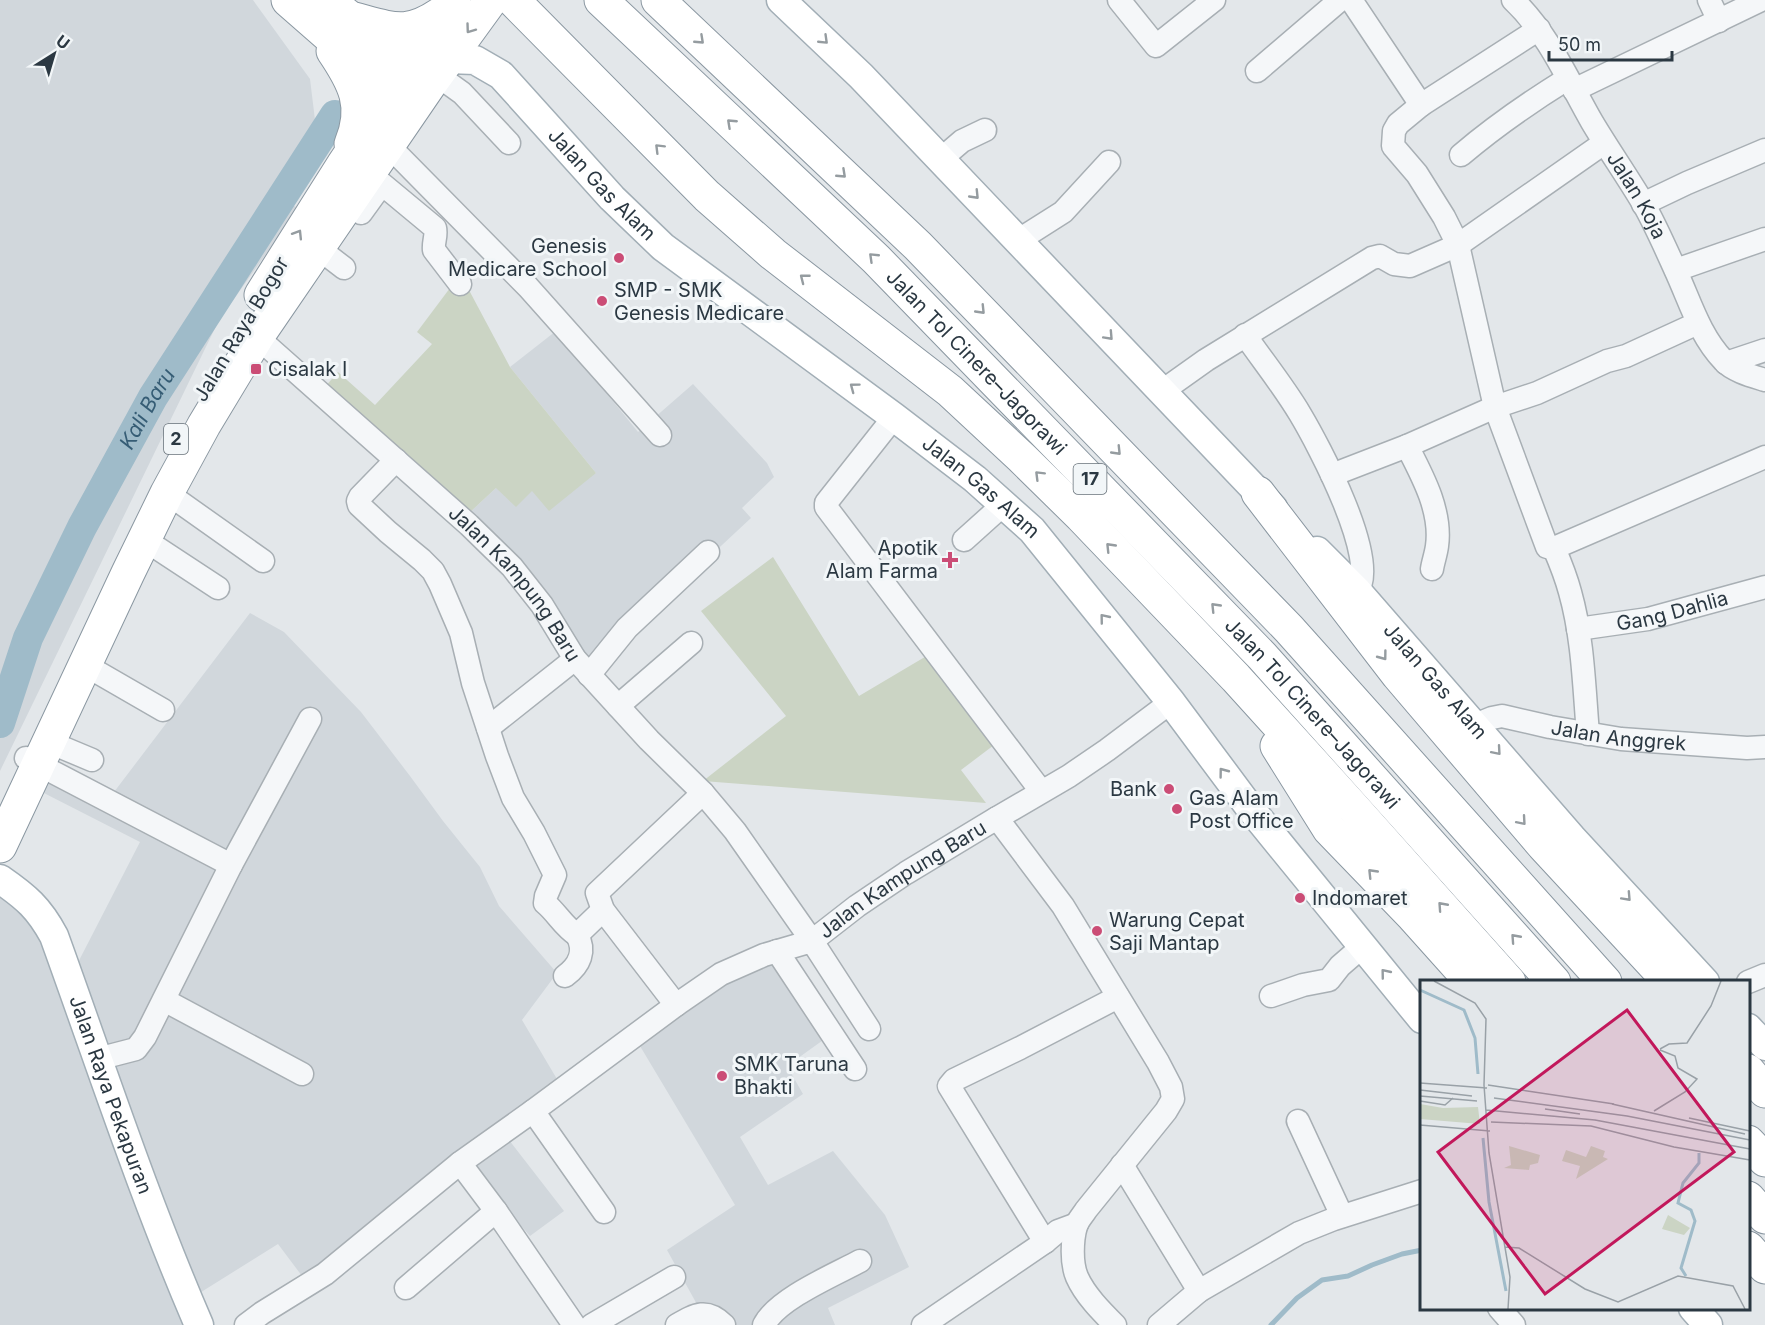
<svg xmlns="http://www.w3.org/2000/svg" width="1765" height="1325" font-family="Inter,sans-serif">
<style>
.built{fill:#d1d7dc}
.green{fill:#cbd4c4}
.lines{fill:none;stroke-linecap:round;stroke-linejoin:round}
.stream{stroke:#9fbbc9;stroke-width:5}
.river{stroke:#9fbbc9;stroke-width:30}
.minor-casing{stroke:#a8afb4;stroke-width:25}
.major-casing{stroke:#a2aeb6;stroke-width:31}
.highway-casing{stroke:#8a97a1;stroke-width:35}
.minor{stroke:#f5f7f9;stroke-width:22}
.major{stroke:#fff;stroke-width:28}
.highway{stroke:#fff;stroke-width:33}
.oneway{stroke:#959ca0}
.poi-dot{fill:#cb4d76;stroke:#f2f6f8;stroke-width:2}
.labels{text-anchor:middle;stroke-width:6;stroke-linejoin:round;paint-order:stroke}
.shield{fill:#f2f6f8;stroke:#677179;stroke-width:1.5}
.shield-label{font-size:18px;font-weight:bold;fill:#2b3842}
.street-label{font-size:20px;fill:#2b3842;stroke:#f2f6f8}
.poi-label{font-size:20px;fill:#2b3842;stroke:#f2f6f8;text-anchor:start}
.water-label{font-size:21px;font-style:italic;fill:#365d75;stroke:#f2f6f8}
.inset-river{fill:none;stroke:#9fbbc9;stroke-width:3}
.inset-road{fill:none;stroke:#99a1a7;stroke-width:1.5}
.view{fill:#c2185b;fill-opacity:0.15;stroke:#c2185b;stroke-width:3}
.inset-edge{fill:none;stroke:#2b3842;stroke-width:3}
</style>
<rect width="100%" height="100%" fill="#e3e7ea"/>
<path class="built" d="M0 0H253L310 79 315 120 273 187 298 209 219 320 0 771Z
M556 331 638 432 693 384 767 463 774 477 742 508 751 518 589 669 467 515 496 488 532 490 596 473 510 367Z
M250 613 284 632 361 712 410 776 443 821 480 867 499 906 557 973 522 1020 567 1096 509 1140 564 1211 530 1236 471 1169 311 1288 278 1244 182 1304 192 1325H0V887L31 908 70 978 140 842 38 790 49 762 111 796Z
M769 953 826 1038 787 1066 803 1094 740 1137 768 1185 833 1151 885 1215 909 1267 828 1308 835 1325H685L699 1308 667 1250 735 1205 637 1041Z"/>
<path class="green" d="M453 284 470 292 510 367 596 473 549 511 532 491 516 507 496 488 467 515 324 388 338 372 375 405 432 344 417 332Z
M773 557 859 696 940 648 998 742 961 770 986 803 703 781 786 716 701 611Z"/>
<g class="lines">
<path class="stream" d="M1271 1325 1297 1298 1322 1280 1348 1276 1372 1265 1402 1254 1422 1250"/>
<path class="river" id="s1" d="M0 723 28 638 82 527 153 397 335 115"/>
<g class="minor-casing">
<g id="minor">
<path d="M1119 0 1156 46 1214 0"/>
<path d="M1351 0 1421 105"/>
<path id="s2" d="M1513 0C1548 33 1568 80 1592 122 1608 149 1627 176 1643 203 1655 224 1665 247 1675 269 1690 301 1699 335 1724 361 1733 371 1752 376 1765 380"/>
<path d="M1709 0 1719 21"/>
<path d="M1539 29 1421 105 1398 124 1394 131 1393 146 1417 174 1444 217 1458 245 1495 407 1547 547 1554 548 1765 457"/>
<path d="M1257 71 1340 0"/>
<path d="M437 75 462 93 509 143"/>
<path d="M1574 90 1761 0"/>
<path d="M388 145 528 287 660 435"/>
<path d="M1461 155C1495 126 1530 102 1567 79"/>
<path d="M941 159 962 141 985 130"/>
<path d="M1643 204 1687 183 1765 150"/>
<path d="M357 210 361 213 382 184 435 228C437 235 433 242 434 250L460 284"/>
<path d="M1019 240 1063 212 1109 162"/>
<path d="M318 248 344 268"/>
<path d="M1676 270 1765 239"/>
<path d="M1245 335C1263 361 1284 387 1300 414 1318 444 1381 562 1357 591"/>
<path id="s3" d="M257 337 469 525 512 567 542 605 575 659 649 740 703 793 735 831 812 941 857 906 906 873 997 818 1063 906 1158 1062 1171 1087 1173 1099 1166 1111 1086 1210C1083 1215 1078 1220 1076 1226 1072 1240 1071 1263 1077 1277 1085 1295 1101 1311 1115 1325"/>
<path d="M1726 363 1765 350"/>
<path d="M1161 392 1206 360 1372 258 1380 256 1394 264 1410 266 1458 245 1604 143"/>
<path d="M894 417 826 503V507L1041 791"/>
<path d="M1407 446C1422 475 1442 511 1437 546 1436 554 1433 562 1432 569"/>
<path d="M396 460 360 497 358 501 359 505 388 532 422 560 433 571 440 584 461 633 473 683 497 756 513 798 534 833 555 875 546 896 545 903C557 913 564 927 577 935L603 910"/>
<path d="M1332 475 1407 446 1495 407 1537 393 1607 361 1626 356 1698 323"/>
<path d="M167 493 263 561"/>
<path d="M145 540 218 588"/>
<path d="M964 540 1004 504"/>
<path d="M1554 548C1560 562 1566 577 1570 592 1583 638 1584 686 1588 734"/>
<path id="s4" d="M1578 629 1648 619 1765 587"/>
<path d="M85 665 163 710"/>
<path d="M589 675 627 628 708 552"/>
<path d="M618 706 691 643"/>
<path id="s5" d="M1475 725 1492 718 1502 716 1550 727 1621 739 1747 748 1765 747"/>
<path d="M488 728 575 659"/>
<path d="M49 742 92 760"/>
<path d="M26 758 231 865 310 719"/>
<path d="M997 818 1069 776 1107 750 1171 702"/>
<path d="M777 951 855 1069"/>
<path d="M565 976C580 965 586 951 577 935"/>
<path d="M1748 982 1765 975"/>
<path d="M1271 996 1303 985 1329 980 1340 966 1363 946"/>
<path d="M164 1000 302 1074"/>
<path d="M676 1005 603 910 597 893 703 793"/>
<path d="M109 1056 136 1049 145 1037 231 865"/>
<path d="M533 1111 604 1212"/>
<path d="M1298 1121 1342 1216"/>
<path d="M460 1163 496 1211 574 1325"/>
<path d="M1122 1165 1199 1291"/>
<path d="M1045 1242 949 1086 954 1080 1020 1048 1118 997"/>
<path d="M406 1288 496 1211"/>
<path d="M1499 1308 1514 1325"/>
<path d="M246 1325 262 1313 325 1274 460 1163 533 1111 676 1005 721 974 764 955 812 941 869 1029"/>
<path d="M592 1325 674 1277"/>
<path d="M677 1325C696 1314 707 1308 724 1325"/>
<path d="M764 1325C777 1299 834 1275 860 1261"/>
<path d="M923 1325 1045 1242 1058 1231 1077 1224"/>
<path d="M1159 1325 1199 1291 1299 1233 1334 1219 1422 1191"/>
</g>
</g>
<g class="major-casing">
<g id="major">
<path d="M781 0 861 76 1273 508"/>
<path id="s6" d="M448 59 475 60 501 75 612 198 663 247 894 417 975 479 1032 530 1171 702 1250 808 1422 1019"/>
<path id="s7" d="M1317 551 1357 591 1572 838 1705 982"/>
<path id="s8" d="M0 879C26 897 39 908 54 936 101 1066 144 1198 199 1325"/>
<path d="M1748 1028 1765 1046"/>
<path d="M1693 1308 1708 1325"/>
</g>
</g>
<g class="highway-casing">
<g id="highway">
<path d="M288 0 408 105"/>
<path d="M328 0 427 81"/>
<path d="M513 0 707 196 773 254 950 391 1022 458 1081 516 1236 678 1352 806 1509 982"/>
<path id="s9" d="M601 0 876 259 1262 656 1554 982"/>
<path d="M658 0 918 246 1289 629 1605 982"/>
<path d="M354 19C395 30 409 37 446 10"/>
<path d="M333 51C354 82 367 106 351 144"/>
<path d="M261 295 343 165 454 0"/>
<path d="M1258 493 1398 675 1543 845 1670 982"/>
<path d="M1277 746 1329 829 1412 915 1472 982"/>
<path d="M0 846 128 573 167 493 204 425 257 337 430 84 491 0"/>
<path d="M1748 1071 1765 1091"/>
<path d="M1748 1142 1765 1160"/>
<path d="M1748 1198 1765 1217"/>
<path d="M1748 1248 1765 1267"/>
</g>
</g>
<use href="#minor" class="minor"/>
<use href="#major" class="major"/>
<use href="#highway" class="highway"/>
</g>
<defs><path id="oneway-chevron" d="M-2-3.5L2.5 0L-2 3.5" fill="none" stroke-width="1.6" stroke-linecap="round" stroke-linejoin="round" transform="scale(1.5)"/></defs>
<g class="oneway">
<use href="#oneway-chevron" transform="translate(470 29) rotate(126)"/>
<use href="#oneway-chevron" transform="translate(700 40) rotate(43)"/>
<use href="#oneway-chevron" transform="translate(824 40) rotate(44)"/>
<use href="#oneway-chevron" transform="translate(731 123) rotate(-137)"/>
<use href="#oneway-chevron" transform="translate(659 148) rotate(-135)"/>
<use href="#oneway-chevron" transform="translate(842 174) rotate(43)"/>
<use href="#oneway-chevron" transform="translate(975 195) rotate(46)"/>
<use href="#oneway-chevron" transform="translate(298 234) rotate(-58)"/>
<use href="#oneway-chevron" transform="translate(873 257) rotate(-136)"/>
<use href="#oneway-chevron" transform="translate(804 278) rotate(-142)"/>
<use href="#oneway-chevron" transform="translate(981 310) rotate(46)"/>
<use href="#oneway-chevron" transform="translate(1109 336) rotate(47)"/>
<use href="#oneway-chevron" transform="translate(854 387) rotate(-143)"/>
<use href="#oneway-chevron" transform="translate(1117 451) rotate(46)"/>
<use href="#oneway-chevron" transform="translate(1039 475) rotate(-135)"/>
<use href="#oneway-chevron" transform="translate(1110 547) rotate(-134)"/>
<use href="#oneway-chevron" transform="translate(1215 607) rotate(-134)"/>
<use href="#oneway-chevron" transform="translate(1104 618) rotate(-129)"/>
<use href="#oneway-chevron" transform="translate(1383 656) rotate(53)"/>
<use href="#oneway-chevron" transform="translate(1497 751) rotate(49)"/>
<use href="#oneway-chevron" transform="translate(1223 772) rotate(-127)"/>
<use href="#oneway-chevron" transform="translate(1522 821) rotate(49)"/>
<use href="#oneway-chevron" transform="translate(1372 873) rotate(-134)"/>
<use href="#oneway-chevron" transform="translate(1627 897) rotate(47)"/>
<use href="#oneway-chevron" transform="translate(1442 906) rotate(-132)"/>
<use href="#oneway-chevron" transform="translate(1515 938) rotate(-132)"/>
<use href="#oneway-chevron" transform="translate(1385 973) rotate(-129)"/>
</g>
<g class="poi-dot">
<circle cx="619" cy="258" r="6"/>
<circle cx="602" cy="301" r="6"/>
<rect x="250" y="363" width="12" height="12" rx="3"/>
<path d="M947 551h6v6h6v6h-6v6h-6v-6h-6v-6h6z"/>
<circle cx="1169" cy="789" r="6"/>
<circle cx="1177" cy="809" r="6"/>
<circle cx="1300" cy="898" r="6"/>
<circle cx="1097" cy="931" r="6"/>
<circle cx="722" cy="1076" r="6"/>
</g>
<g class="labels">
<g class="shield">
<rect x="164" y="424" width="24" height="30" rx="4.5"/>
<rect x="1073.5" y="464" width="33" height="30" rx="4.5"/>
</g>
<g class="shield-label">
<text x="176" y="445">2</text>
<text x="1090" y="485">17</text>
</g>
<g class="street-label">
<text dy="7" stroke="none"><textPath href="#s6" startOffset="206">Jalan Gas Alam</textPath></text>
<text dy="7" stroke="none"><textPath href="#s2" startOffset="232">Jalan Koja</textPath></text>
<text transform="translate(241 329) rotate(-59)" y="7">Jalan Raya Bogor</text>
<text dy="7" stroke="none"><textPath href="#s9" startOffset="522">Jalan Tol Cinere–Jagorawi</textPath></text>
<text dy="7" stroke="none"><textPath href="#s6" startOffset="692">Jalan Gas Alam</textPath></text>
<text dy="7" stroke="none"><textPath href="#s3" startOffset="358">Jalan Kampung Baru</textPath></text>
<text dy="7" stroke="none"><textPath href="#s4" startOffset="96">Gang Dahlia</textPath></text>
<text dy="7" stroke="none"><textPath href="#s7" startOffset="176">Jalan Gas Alam</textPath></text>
<text dy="7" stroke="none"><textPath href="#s9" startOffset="1008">Jalan Tol Cinere–Jagorawi</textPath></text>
<text dy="7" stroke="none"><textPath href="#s5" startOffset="147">Jalan Anggrek</textPath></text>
<text dy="7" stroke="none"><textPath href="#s3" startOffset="934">Jalan Kampung Baru</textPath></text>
<text dy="7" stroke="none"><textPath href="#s8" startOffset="248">Jalan Raya Pekapuran</textPath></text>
</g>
<g class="poi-label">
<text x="607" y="253" text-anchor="end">Genesis<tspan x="607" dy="23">Medicare School</tspan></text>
<text x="614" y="297">SMP - SMK<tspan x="614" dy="23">Genesis Medicare</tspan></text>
<text x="268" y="376">Cisalak I</text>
<text x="938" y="555" text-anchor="end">Apotik<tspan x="938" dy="23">Alam Farma</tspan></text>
<text x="1157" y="796" text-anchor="end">Bank</text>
<text x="1189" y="805">Gas Alam<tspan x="1189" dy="23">Post Office</tspan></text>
<text x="1312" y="905">Indomaret</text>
<text x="1109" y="927">Warung Cepat<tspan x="1109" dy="23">Saji Mantap</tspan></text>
<text x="734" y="1071">SMK Taruna<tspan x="734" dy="23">Bhakti</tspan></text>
</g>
<g class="water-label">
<text dy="7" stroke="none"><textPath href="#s1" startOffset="348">Kali Baru</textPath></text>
</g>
</g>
<g transform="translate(1420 980)">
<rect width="330" height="330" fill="#e3e7ea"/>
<path d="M0 124 23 128 58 127 60 144 0 139ZM89 166 120 175 118 183 110 185 109 190 84 188 91 185ZM171 166 185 171 183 177 188 179 156 199 160 186 142 181 146 170 166 177ZM248 235 270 248 264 255 242 249Z" fill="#cbd4c4"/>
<path class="inset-river" d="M0 10 44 30 55 58 58 94M63 158 69 222 86 311M266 296 261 288 275 241 271 230 258 223 263 203 279 183V173"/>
<path class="inset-road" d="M14 1 55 23 66 39 64 105 69 173 90 297 88 329M240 69 249 64 267 63 291 26 301 1M0 103 67 108M68 105 194 124M0 110 52 116M0 116 57 121M74 118 207 136 330 160M0 121 25 125 33 118M192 124 325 154M125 129 160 134M66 130 175 140 330 169M234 131 265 112 277 99 258 88 255 76 240 70M269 138 330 151M71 142 171 146 254 167 330 180M0 145 70 151M85 267 99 268 165 309 198 322 258 296 313 306 325 329"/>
<path class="view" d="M207 30 314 172 125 314 18 172Z"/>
<rect width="330" height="330" class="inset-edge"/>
</g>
<g transform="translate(54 54) rotate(37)" stroke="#f2f6f8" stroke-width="4.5" paint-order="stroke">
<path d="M0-4.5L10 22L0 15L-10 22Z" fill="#2b3842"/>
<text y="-9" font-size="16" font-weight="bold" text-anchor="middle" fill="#2b3842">U</text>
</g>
<path d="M1549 51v9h123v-9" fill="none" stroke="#2b3842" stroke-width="3"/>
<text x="1558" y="51" font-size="18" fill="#2b3842" stroke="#f2f6f8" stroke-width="4.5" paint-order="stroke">50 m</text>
</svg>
